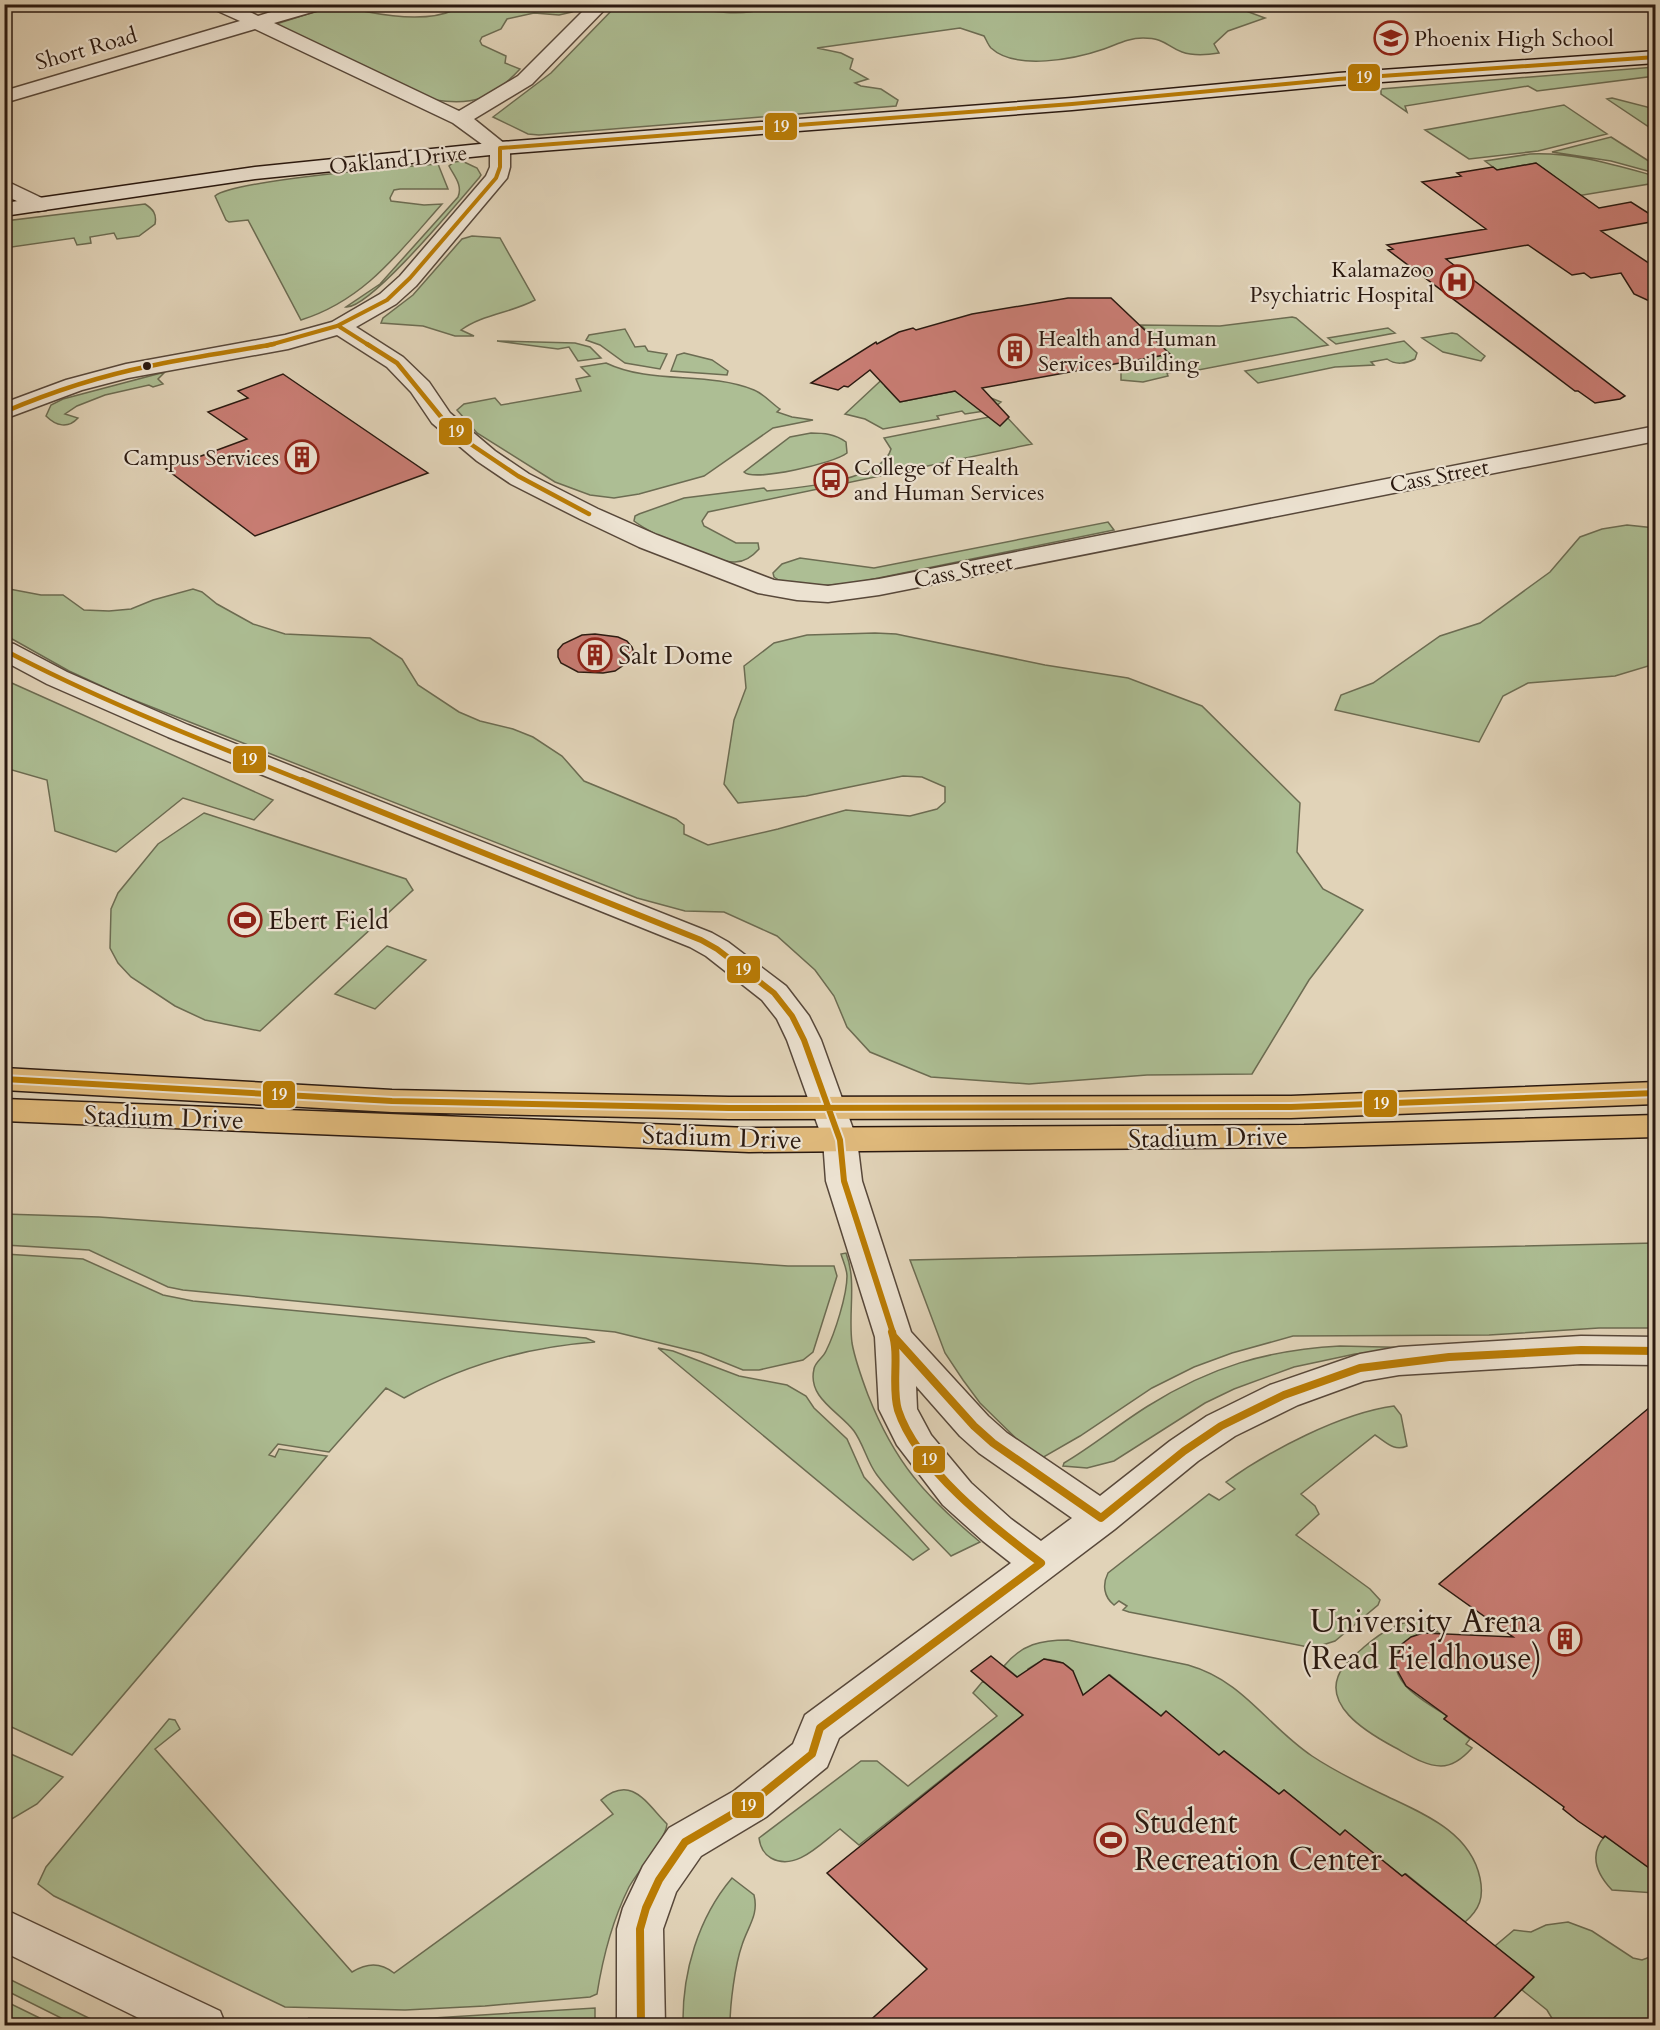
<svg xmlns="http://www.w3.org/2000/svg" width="1660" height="2030" font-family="Cardo,serif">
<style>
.green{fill:#adbe94;stroke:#6c6c52;stroke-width:1.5}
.building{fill:#c97d74;stroke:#2a1910;stroke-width:1.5}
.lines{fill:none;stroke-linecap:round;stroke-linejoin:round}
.minor-casing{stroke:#58483a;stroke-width:3}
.tertiary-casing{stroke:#58483a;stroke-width:3}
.secondary-casing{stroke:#2a1910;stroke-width:3}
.primary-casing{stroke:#2a1910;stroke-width:3}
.minor{fill:#ece2d1;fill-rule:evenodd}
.tertiary{fill:#ece2d1;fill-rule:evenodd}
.secondary{fill:#ece2d1;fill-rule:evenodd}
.primary{fill:#e0ba7c;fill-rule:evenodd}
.bus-1-far3-casing{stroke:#ece2d1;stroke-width:7}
.bus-1-far2-casing{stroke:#ece2d1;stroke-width:8}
.bus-1-far1-casing{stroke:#ece2d1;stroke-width:10}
.bus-1-casing{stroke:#ece2d1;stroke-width:12}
.bus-1-far3{stroke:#ba7c05;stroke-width:4}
.bus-1-far2{stroke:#ba7c05;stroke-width:4.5}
.bus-1-far1{stroke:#ba7c05;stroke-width:6}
.bus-1{stroke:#ba7c05;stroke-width:8}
.bus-dot{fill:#2a1910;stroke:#ece2d1;stroke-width:2}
.labels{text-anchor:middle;stroke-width:4.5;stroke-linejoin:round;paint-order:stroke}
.far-poi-label{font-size:22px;fill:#2a1910;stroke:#ece2d1;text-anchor:start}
.far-street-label{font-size:22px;fill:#2a1910;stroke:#ece2d1}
.poi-label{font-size:26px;fill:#2a1910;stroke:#ece2d1;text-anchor:start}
.street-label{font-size:26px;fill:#2a1910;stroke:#ece2d1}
.near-poi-label{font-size:32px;fill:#2a1910;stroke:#ece2d1;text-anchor:end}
.line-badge{stroke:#ece2d1;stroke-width:2}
.badge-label{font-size:16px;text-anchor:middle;font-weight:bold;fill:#fff}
</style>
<rect width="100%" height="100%" fill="#e1d3b8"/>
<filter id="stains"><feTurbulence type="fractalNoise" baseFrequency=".00333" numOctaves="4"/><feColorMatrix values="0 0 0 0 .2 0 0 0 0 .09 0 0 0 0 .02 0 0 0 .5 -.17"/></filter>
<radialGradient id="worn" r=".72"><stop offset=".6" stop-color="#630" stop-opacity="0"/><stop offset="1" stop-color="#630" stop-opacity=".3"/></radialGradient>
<path class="green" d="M773 4H1227L1265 18 1228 31 1214 44 1219 53C1207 55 1193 56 1182 52 1166 46 1165 38 1143 38 1128 38 1118 44 1104 49 1075 59 1016 71 991 48 988 45 986 39 984 36L960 28 817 48 841 53 853 59 850 69 868 79 855 83 861 86 881 89 898 100 896 106 539 135 528 134 493 117 551 73 617 5C632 4 648 3 663 5 694 7 746 22 773 4Z
M336 5C349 4 356 10 368 12 394 17 430 21 454 10L452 5H585L572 12 559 15 534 13 507 19 501 29 482 37 480 41 482 45 506 56 505 63 520 69C493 98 474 106 435 100L273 25Z
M1655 67V76L1537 91 1528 86 1405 106 1407 112 1381 94V89Z
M1612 98 1655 109V131L1607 99Z
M1564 105 1607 134 1538 151 1469 159 1425 130Z
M1611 137 1655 165V173L1611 161 1552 152Z
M1530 154C1573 152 1615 165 1655 176V183L1571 197 1554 176 1536 163 1497 170 1485 161Z
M462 161 477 168 481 175 479 178C459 201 370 309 346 307L380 284 458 197C463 185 454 176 449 166L454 162Z
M438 164 448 189H400L394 190 390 198 391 201 424 205 442 204C399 252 365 300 301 320L248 220 229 222 226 220 215 196C234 180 402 167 438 164Z
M145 204C153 209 157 214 155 224L139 236 117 239 114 233 90 237 91 243 77 245 74 238 5 248V221Z
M472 236 500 238 535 300C511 313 483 314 461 330L474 336H455L423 326 381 323 383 318 413 295 462 239Z
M1292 317 1296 318 1328 345 1188 372 1186 370 1167 373 1168 376 1143 382 1121 380V368L1135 365 1132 361 1169 354 1141 325 1220 326Z
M1388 328 1395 333 1336 344 1328 338Z
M625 329 635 347 645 346 648 351 667 354 660 369 625 363 600 345 586 340 589 335Z
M1452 333 1457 334 1485 356 1481 361 1443 352 1422 338Z
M497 341 575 343 590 347 601 358 578 361 569 347 558 349Z
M1404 341 1417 353 1415 359C1406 364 1395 365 1387 359L1371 362 1374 365 1335 367 1258 383 1245 371Z
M684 353 712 360 728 371 727 375 671 371 677 355Z
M606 363C652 385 707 371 754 390 764 394 771 403 780 409L777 412 792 417 813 420 773 428 704 476 639 494 614 498 590 495 555 482 477 433 457 410 464 404 495 398 501 405 581 391 576 379 590 376 581 367Z
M165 372 158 379 163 384 153 387 149 385 105 395 77 406 65 414 78 418C68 429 56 426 46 416L51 405 63 399Z
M889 373 885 386 900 402 955 391 963 397 981 394 1001 402 991 410 965 414 962 411 937 416 939 419 883 429 865 419 845 414Z
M1004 414 1032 444 708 512 702 521 704 526 736 543H758L759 549C752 557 745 562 735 562 715 563 651 534 634 521L635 516 639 514 684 498 764 488 767 491C796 488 883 481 891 449L884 438Z
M811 433C824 433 835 434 846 442L847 453C835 463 754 482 744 472L790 437Z
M1108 522 1114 530 859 582C839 585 790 590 774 577L773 573 782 564 800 558 874 568Z
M1627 525 1655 528V664L1615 676 1528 683 1503 696 1479 742 1335 710 1341 695 1373 683 1440 636 1480 623 1550 572 1580 537 1602 529Z
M4 588 41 595H63L84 610 109 611 131 609 153 600 193 589 202 592 217 604 253 624 285 634 370 638 402 659 418 685 459 712 480 721 513 729 533 737 562 756 584 781 676 819 684 825V834L708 845 778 829 846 810 910 816 937 809 945 802V787L922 777 903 776 806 796 738 803 724 784 734 720 746 688 744 666 774 643 807 635 875 633 896 634 1045 665 1128 678 1202 706 1300 803 1297 852 1323 889 1363 910 1309 980 1252 1074 1147 1075 1029 1084 931 1077 870 1052 847 1027 834 996 815 970 777 936 724 912 685 911 637 898 121 695 69 671 5 635Z
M5 680 273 800 254 820 183 798 116 852 55 831 47 780 5 768Z
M204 813 406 879 413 890 260 1031 205 1020 175 1006 131 977 118 963 110 948 111 909 118 893 158 844Z
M387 946 426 960 375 1009 335 994Z
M4 1214 99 1217 788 1266H834L837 1276 813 1352 803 1360 759 1370H743L701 1353 615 1332 183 1290 168 1287 89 1250 5 1245Z
M1655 1243V1328H1599L1489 1335 1293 1336 1232 1353 1194 1367 1152 1388 1080 1436 1042 1458 1028 1450 980 1403 963 1380 945 1353 910 1260Z
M846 1253C857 1281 848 1313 852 1343 855 1360 862 1379 868 1395 895 1463 925 1496 980 1542L951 1556C926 1530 899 1504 877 1475 867 1462 864 1445 854 1431 840 1412 807 1398 814 1369 815 1362 823 1358 826 1351 835 1333 847 1295 847 1276 847 1269 843 1261 841 1254Z
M5 1254 83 1259 163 1295 193 1301 586 1338 595 1342C526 1347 464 1365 404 1398L386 1388 329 1452 278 1444 269 1455 275 1457 279 1449 327 1456 72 1755 5 1724Z
M1340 1346 1427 1348 1355 1354 1294 1367 1234 1389 1205 1403 1114 1461 1087 1468 1063 1466 1064 1463C1093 1446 1119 1424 1148 1406 1210 1367 1267 1350 1340 1346Z
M658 1348 673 1351 739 1376 787 1385 806 1396 814 1408 847 1439 864 1477 929 1549 913 1560Z
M1394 1406 1401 1415 1407 1446C1394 1452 1386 1442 1375 1435L1301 1494 1315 1506 1319 1514 1296 1535 1370 1589 1380 1600 1378 1605 1335 1641 1313 1648 1129 1612 1123 1610 1127 1606 1119 1601 1114 1605C1104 1597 1102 1585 1108 1573L1209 1494 1219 1500 1235 1489 1226 1482C1269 1451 1341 1413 1394 1406Z
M1425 1620 1438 1632C1406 1630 1381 1657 1405 1685 1416 1698 1434 1707 1447 1716L1444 1719 1470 1739 1466 1744 1472 1748C1464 1757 1454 1766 1441 1766 1425 1766 1409 1755 1394 1747 1368 1733 1316 1703 1344 1666 1349 1659 1358 1653 1364 1647 1383 1631 1400 1620 1425 1620Z
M1068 1640 1188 1665C1244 1681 1266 1725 1312 1756 1333 1770 1357 1782 1380 1793 1419 1812 1470 1830 1480 1878 1484 1897 1480 1909 1465 1922L1406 1874 1402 1876 1345 1831 1340 1835 1284 1790 1279 1794 1224 1751 1219 1755 1166 1712 1161 1716 1110 1675 1060 1713 1073 1671C1064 1662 1056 1660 1044 1659L1028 1669 1027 1685 1004 1666C1022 1644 1041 1640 1068 1640Z
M983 1681 1023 1715 859 1845 840 1829C821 1843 796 1872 771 1858 764 1854 760 1846 759 1838L861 1761H877L908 1786 997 1716 973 1693Z
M169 1719 175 1720 180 1729 155 1749 352 1972C367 1963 380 1962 394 1973L613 1814 601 1800C632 1774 646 1803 667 1824 666 1839 638 1871 629 1887 612 1921 603 1956 597 1994L590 1997 485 2006 405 2010 285 2007 54 1896 38 1884 46 1867Z
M4 1751 63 1777 37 1804 5 1823Z
M1605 1836 1655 1872V1893L1612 1890C1597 1874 1588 1855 1605 1836Z
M732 1878 754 1895C759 1915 748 1926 742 1945 735 1965 730 2004 730 2025H683C682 1973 698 1918 732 1878Z
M1568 1922 1592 1931 1633 1958 1642 1960 1655 1955V2025H1560V2021L1553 2020 1547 2010 1522 1990 1533 1976 1495 1946 1514 1930 1531 1932 1546 1925Z
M4 1977H5L103 2025H75L5 1990Z
M4 2001H5L54 2025H5Z
M595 2008V2026H324L308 2018H433Z"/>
<path class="building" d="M1536 163 1599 208 1631 202 1656 218V221L1601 231 1656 268V304L1634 294 1621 273 1591 278 1584 273 1572 275 1528 245 1446 259 1625 396 1620 399 1595 403 1578 391H1575L1388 250 1393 249 1387 245 1486 229 1422 182 1461 176 1457 173 1493 167 1497 170Z
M1068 298H1111L1170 354 982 388 1009 417 1000 426 955 391 900 402 870 370 848 387 844 386 838 390 811 383 876 342 877 344 899 332 913 328 916 330 972 314Z
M283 374 428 473 255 536 166 469 247 439 208 412 248 398 238 391Z
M595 634 618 637 627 641 632 647 634 653 631 660 615 671 603 673 578 672 561 663 558 657V650L563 644 582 635Z
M1656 1402V1873L1605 1836 1603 1838 1578 1821 1563 1809 1564 1807 1444 1719 1447 1716 1406 1686 1397 1670 1396 1660 1402 1644 1411 1637 1423 1633 1513 1637 1439 1584Z
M991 1656 1017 1677 1044 1659 1063 1663 1073 1671 1083 1695 1109 1675 1161 1716 1166 1711 1219 1755 1224 1751 1279 1794 1284 1790 1340 1835 1345 1830 1402 1876 1405 1874 1534 1977 1487 2025H865L927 1969 827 1873 1023 1715 971 1671Z"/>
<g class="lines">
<g class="minor-casing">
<path id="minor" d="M209 4H234L258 16 297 4H328L326 8 274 23 459 111 518 76 590 4H610L532 84 474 119 510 148V167L507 178 416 286 396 304 356 327 403 357 429 382 450 413 495 451 529 474 598 509 657 535 774 580 828 586 879 579 1656 426V441L879 595 828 602 797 600 758 593 639 547 580 519 511 484 477 461 432 423 411 392 387 367 337 335 288 349 128 378 82 390 4 419V403L66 380 126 364 285 335 332 322 380 294 400 276 486 176 490 167V150L453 123 255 29 4 103V91L240 21 211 8Z
M4 180 46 200 49 205 46 210 38 211 4 195Z
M4 642 14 644 67 672 188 725 712 933 728 942 786 986 809 1016 821 1040 857 1140 862 1181 911 1332 988 1416 1007 1433 1100 1496 1170 1441 1207 1416 1270 1385 1360 1354 1399 1347 1581 1336 1656 1337V1365L1581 1364 1399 1375 1364 1381 1298 1405 1235 1436 1198 1461 1115 1529 839 1738 827 1767 766 1817 701 1856 676 1892 663 1929 665 2026H617V1929L623 1908 643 1866 669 1828 734 1791 793 1744 805 1715 1011 1563 983 1541 943 1505 897 1445 879 1409 875 1337 826 1181 823 1140 787 1040 777 1019 762 1000 706 956 690 947 168 737 47 684 4 661ZM916 1386 960 1436 979 1453 1072 1518 1041 1541 1011 1519 971 1483 931 1435 917 1409Z"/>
</g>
<g class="tertiary-casing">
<path id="tertiary" d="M4 1909 220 2011 226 2026H155L4 1952Z"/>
</g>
<g class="secondary-casing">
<path id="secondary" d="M1656 51V63L1338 85 1072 110 500 154 255 179 4 216V203L255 167 500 142 1072 98 1338 73Z"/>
</g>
<g class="primary-casing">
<path id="primary" d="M4 1068 392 1090 729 1097 1291 1096 1656 1082V1104L1291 1118 729 1119 392 1112 4 1090Z
M4 1099 749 1128 1304 1125 1656 1115V1137L1304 1147 749 1152 4 1121Z"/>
</g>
<use href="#minor" class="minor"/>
<use href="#tertiary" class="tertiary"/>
<use href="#secondary" class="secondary"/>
<use href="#primary" class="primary"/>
<g class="bus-1-far3-casing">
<path id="bus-1-far3" d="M340 327 370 346
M266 346 337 326 387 300 410 278 496 178 500 167V148L1072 104 1338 79 1656 57"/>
</g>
<g class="bus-1-far2-casing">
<path id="bus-1-far2" d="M367 344 397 363 446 423 469 443 518 476 589 514
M4 412C51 392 100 376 150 366 191 357 233 352 274 344
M4 650C101 701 204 741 306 782"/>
</g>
<g class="bus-1-far1-casing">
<path id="bus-1-far1" d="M302 780 701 940 717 949 774 993 792 1016 804 1040 840 1140 844 1181 893 1333
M4 1079 392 1101 729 1108 1291 1107 1656 1093"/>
</g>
<g class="bus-1-casing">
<path id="bus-1" d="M894 1337 974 1426 993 1443 1101 1518 1184 1451 1221 1426 1284 1395 1360 1368 1449 1357 1581 1350 1656 1351
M641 2026 640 1929 646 1908 659 1880 685 1842 750 1804 812 1754 820 1728 1041 1563C993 1527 917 1468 898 1410 891 1386 900 1356 892 1332"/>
</g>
<use href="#bus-1-far3" class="bus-1-far3"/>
<use href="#bus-1-far2" class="bus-1-far2"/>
<use href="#bus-1-far1" class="bus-1-far1"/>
<use href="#bus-1" class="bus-1"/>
</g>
<defs>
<g id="school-ring" transform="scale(1.725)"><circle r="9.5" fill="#ece2d1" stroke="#8f2418" stroke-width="1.5"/><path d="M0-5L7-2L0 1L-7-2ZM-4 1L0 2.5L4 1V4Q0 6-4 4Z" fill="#8f2418"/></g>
<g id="hospital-ring" transform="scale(1.725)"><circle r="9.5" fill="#ece2d1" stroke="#8f2418" stroke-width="1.5"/><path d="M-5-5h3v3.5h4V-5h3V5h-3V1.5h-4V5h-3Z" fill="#8f2418"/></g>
<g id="building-ring" transform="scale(1.725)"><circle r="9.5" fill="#ece2d1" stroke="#8f2418" stroke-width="1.5"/><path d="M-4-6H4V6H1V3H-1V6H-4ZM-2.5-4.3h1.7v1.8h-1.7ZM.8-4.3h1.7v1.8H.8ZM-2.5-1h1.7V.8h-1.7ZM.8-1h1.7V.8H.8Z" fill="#8f2418"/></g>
<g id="bus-ring" transform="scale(1.725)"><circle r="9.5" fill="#ece2d1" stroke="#8f2418" stroke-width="1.5"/><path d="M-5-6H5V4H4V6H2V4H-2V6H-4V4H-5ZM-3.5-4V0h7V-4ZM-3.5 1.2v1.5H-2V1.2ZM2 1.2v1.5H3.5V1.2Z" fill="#8f2418"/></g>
<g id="stadium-ring" transform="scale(1.725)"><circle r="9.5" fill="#ece2d1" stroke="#8f2418" stroke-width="1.5"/><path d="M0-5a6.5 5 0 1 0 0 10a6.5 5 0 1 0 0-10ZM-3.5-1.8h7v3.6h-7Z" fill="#8f2418"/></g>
</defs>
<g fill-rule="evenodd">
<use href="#school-ring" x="1391" y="38"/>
<use href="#hospital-ring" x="1457" y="282"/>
<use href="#building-ring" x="1015" y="351"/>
<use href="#building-ring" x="302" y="457"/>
<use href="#bus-ring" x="831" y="480"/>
<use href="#building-ring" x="595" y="655"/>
<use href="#stadium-ring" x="245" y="920"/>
<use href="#building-ring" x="1565" y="1639"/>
<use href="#stadium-ring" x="1111" y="1840"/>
</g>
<circle class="bus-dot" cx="147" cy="366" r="5"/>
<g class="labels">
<g class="far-poi-label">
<text x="1414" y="46">Phoenix High School</text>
<text x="1434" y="277" text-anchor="end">Kalamazoo<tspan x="1434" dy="25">Psychiatric Hospital</tspan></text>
<text x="1038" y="346">Health and Human<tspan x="1038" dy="25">Services Building</tspan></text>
<text x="279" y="465" text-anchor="end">Campus Services</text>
<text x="854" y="475">College of Health<tspan x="854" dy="25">and Human Services</tspan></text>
</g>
<g class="far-street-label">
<text transform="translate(86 48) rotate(-16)" y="8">Short Road</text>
<text transform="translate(398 159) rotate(-6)" y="8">Oakland Drive</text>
<text transform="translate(1439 475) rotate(-11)" y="8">Cass Street</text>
<text transform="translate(963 570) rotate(-11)" y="8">Cass Street</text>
</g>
<g class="poi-label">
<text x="618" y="664">Salt Dome</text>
<text x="268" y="929">Ebert Field</text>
</g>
<g class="street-label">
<text transform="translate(164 1117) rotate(2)" y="9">Stadium Drive</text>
<text transform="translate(722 1137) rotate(2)" y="9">Stadium Drive</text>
<text transform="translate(1208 1137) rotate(-1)" y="9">Stadium Drive</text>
</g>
<g class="near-poi-label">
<text x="1542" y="1632">University Arena<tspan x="1542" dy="37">(Read Fieldhouse)</tspan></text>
<text x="1134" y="1833" text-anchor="start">Student<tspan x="1134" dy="37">Recreation Center</tspan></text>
</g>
</g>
<g class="line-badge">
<rect x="1347" y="63" width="34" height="29" rx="6" fill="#ba7c05"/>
<rect x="764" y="112" width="34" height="29" rx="6" fill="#ba7c05"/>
<rect x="438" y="417" width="35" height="29" rx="6" fill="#ba7c05"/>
<rect x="232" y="745" width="35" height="29" rx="6" fill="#ba7c05"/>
<rect x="726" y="955" width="35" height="29" rx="6" fill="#ba7c05"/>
<rect x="262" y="1080" width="34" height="29" rx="6" fill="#ba7c05"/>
<rect x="1363" y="1089" width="35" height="29" rx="6" fill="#ba7c05"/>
<rect x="912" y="1445" width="34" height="29" rx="6" fill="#ba7c05"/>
<rect x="731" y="1791" width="34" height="28" rx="6" fill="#ba7c05"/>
</g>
<g class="badge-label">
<text x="1364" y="83">19</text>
<text x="781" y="132">19</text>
<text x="456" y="437">19</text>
<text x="249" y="765">19</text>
<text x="743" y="975">19</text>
<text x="279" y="1100">19</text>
<text x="1381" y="1109">19</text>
<text x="929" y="1465">19</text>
<text x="748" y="1811">19</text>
</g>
<rect width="1660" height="2030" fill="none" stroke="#e1d3b8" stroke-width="24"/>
<rect x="6" y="6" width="1648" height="2018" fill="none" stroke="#2a1910" stroke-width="3"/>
<rect x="12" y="12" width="1636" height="2006" fill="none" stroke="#2a1910" stroke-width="1.5"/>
<rect width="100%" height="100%" filter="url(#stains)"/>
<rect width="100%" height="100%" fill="url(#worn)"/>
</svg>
